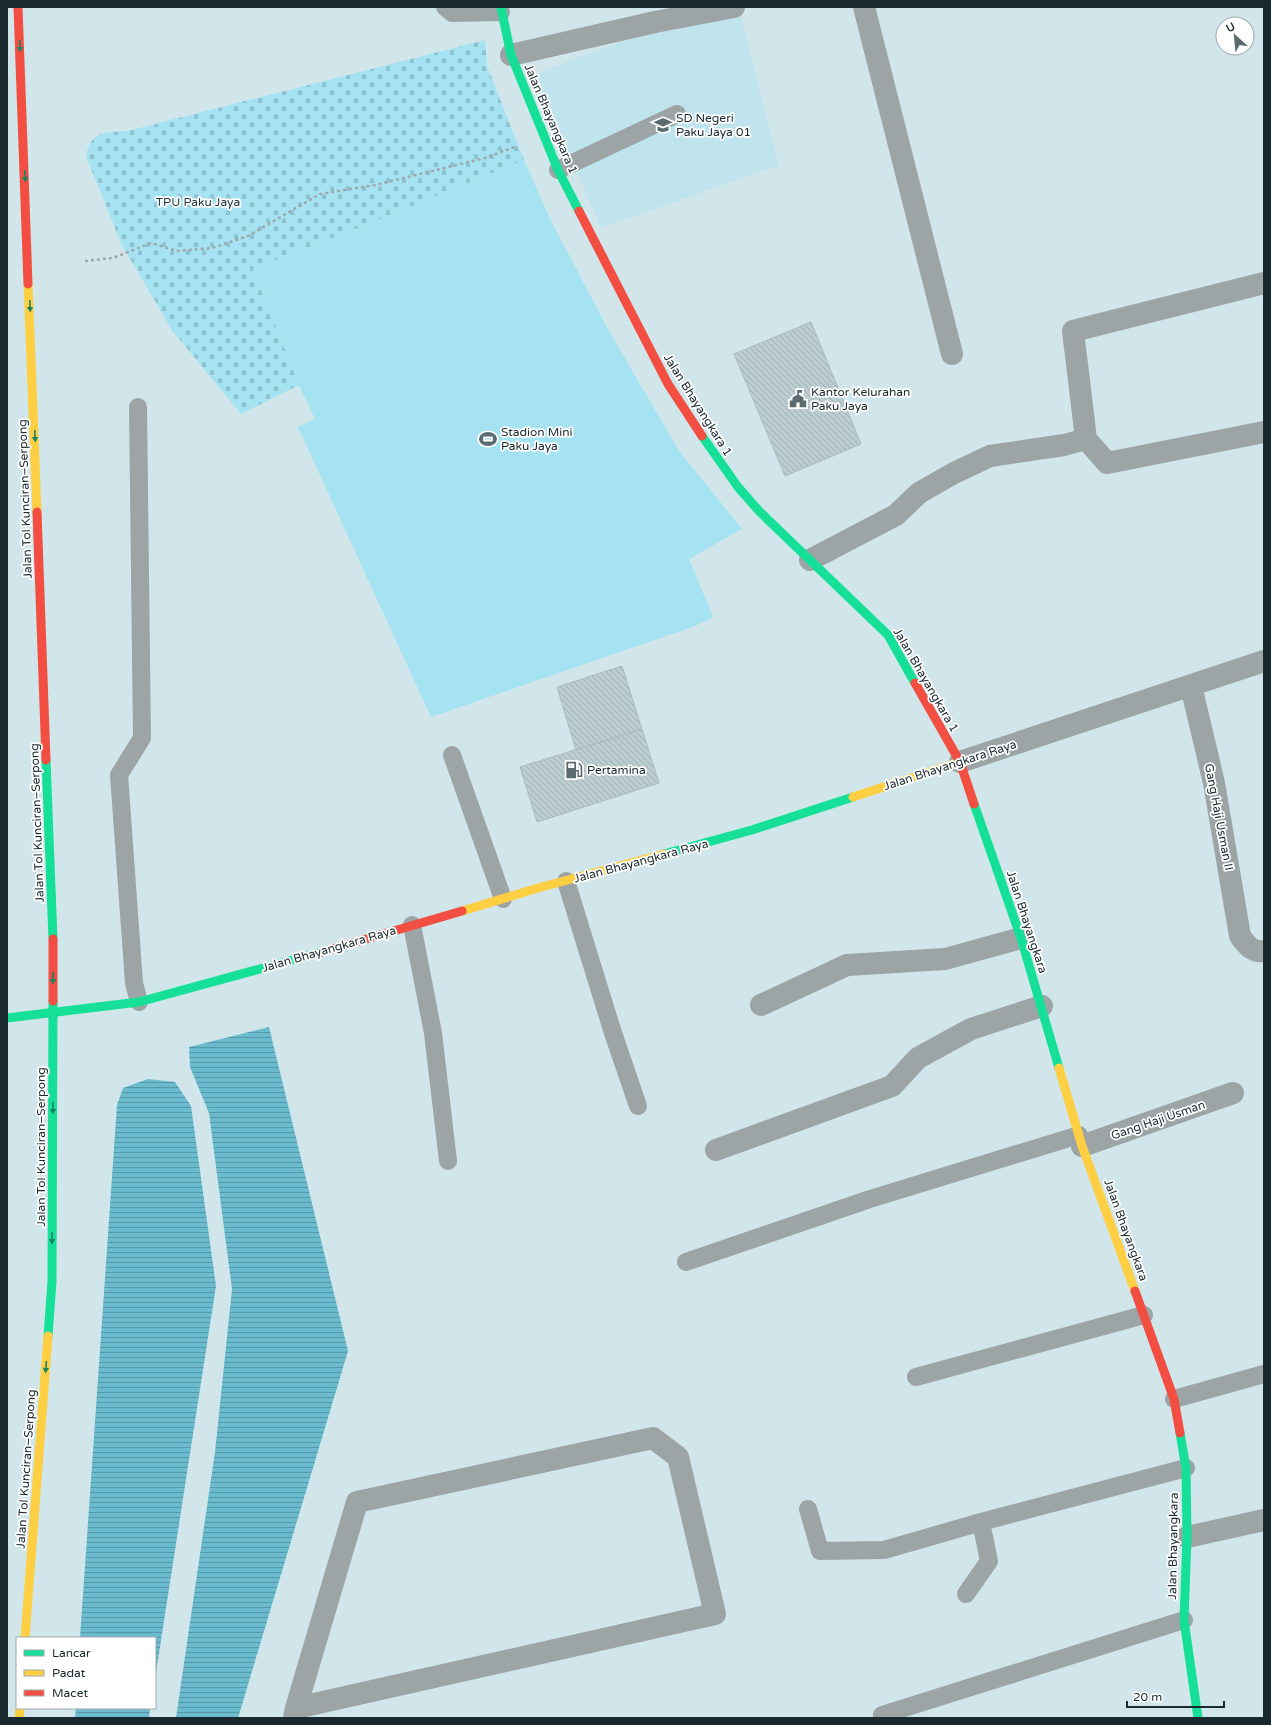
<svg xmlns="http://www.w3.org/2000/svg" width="1271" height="1725" font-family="'Varela Round',sans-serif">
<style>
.built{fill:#bfe4ee}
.cemetery{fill:url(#cemetery-stones)}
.pitch{fill:#a5e2f2}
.water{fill:url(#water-rules)}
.building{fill:url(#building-back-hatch);stroke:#abbcc0}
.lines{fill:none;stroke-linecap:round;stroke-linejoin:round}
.path{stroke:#9ea8ab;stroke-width:2.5;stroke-dasharray:3 3;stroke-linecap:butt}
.lane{stroke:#9ca4a6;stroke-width:18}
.street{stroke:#9ca4a6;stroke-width:22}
.fast{stroke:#16e098;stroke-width:9}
.slow{stroke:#ffcf43;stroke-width:9}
.jam{stroke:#f24e42;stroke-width:9}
.fast-bridge{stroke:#16e098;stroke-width:9}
.slow-bridge{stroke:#ffcf43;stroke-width:9}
.jam-bridge{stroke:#f24e42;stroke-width:9}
.oneway{fill:#188462}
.labels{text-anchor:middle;stroke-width:3.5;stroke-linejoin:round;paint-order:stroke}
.poi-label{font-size:12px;fill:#1a292d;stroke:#fff;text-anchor:start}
.street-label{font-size:12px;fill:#1a292d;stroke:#fff}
.park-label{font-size:12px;fill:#22393f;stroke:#fff}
</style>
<defs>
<pattern id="cemetery-stones" width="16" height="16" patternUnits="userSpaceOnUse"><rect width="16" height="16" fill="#a5e2f2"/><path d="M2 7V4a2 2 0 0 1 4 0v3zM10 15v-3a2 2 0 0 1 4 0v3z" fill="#8dc2d0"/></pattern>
<pattern id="water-rules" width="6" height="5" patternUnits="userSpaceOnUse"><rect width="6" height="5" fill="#6bbbce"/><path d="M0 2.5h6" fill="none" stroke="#5798a8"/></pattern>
<pattern id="building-back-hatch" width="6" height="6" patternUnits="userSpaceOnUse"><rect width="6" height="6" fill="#bccdd1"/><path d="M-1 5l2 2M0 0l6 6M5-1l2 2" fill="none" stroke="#a1b0b4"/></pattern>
</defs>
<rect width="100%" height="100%" fill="#d0e6eb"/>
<path class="built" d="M741 15 779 165 601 228 535 75 576 58 664 26Z"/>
<path class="cemetery" d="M485 40 487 66 524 160 366 225 253 269 299 385 241 414 172 330 122 245 86 156C92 129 105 133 128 131Z"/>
<path class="pitch" d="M524 160 551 221 609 331 679 451 742 529 689 559 713 617 695 626 431 717 298 427 315 419 299 385 253 269 366 225Z"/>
<path class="water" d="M269 1027 348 1351 238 1718H176L215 1452 232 1289 209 1113 190 1067 189 1047Z
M148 1079 175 1082 191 1106 216 1286 155 1679V1638H80L117 1105 123 1088Z
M76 1708H150L149 1718H75Z"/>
<path class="building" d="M811 322 861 444 785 476 734 354Z
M622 666 642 729 576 750 557 687Z
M642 729 659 783 537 822 520 767Z"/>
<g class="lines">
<path class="path" d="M85 261 113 258 151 243 177 251 212 248 248 236 320 194 375 185 485 158 517 146"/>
<path class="lane" d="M445 7 452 13 501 12
M558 170 677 114
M138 407 142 738 119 775 134 983 139 1002
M452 755 503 899
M566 881 613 1033 638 1106
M412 925 433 1033 448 1161
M686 1262 870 1199 1079 1135
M916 1377 1144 1315
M1174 1399 1264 1374
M808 1509 820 1551 884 1550 981 1522 1186 1468
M966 1594 989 1561 981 1522
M882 1715 1184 1620"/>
<path class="street" d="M864 7 952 354
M511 55 655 22 734 7
M1264 283 1073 331 1086 439 1107 463 1264 432
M810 560 896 515 919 493 954 473 990 456 1064 445 1086 439
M1191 686 1214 783 1240 936C1246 944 1252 953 1264 951
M960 762 1264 661
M761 1005 847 965 945 959 1021 938
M1082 1146 1233 1093
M716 1150 892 1086 918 1058 971 1029 1042 1006
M1187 1537 1264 1520
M294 1718 296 1708 357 1502 653 1438 678 1457 715 1614 296 1708"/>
<path class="fast" d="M501 7 511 55 558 170 579 211
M702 436 738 487 759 511 888 635 915 683
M46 760 53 939
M974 804 1021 938 1059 1068
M664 854 752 830 853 797
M7 1018 139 1002 322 952
M1180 1433 1186 1468 1187 1537 1184 1620 1198 1718"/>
<path class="slow" d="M28 284 37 512
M853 797 960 762
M462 911 538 888 664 854
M1059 1068 1082 1146 1135 1291
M19 1718 20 1708"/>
<path class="jam" d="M18 7 28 284
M579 211 668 384 702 436
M37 512 46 760
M915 683 960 762 974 804
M322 952 462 911
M1135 1291 1174 1399 1180 1433"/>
<path class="fast-bridge" d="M48 1336 52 1282 53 1001"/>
<path class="slow-bridge" d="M25 1638 48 1336"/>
<path class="jam-bridge" d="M53 1001V939"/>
</g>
<defs><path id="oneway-solid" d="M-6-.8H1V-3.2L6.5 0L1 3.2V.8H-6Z"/></defs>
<g class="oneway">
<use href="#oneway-solid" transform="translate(20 46) rotate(88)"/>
<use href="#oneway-solid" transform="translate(25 176) rotate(88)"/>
<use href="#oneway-solid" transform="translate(30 306) rotate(88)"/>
<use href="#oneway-solid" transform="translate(35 436) rotate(88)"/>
<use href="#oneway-solid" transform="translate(53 978) rotate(90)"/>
<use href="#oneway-solid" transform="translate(53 1108) rotate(90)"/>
<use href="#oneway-solid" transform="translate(52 1238) rotate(90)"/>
<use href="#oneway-solid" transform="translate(46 1367) rotate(94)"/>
</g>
<defs>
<g id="school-bare" transform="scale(1.38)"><path d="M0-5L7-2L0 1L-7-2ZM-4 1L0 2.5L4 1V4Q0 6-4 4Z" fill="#5a6b70" stroke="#fff" stroke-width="2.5" paint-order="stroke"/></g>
<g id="civic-bare" transform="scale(1.38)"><path d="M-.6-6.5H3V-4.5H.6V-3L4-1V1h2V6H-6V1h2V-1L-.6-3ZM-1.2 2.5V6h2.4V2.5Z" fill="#5a6b70" stroke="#fff" stroke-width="2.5" paint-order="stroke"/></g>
<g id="stadium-bare" transform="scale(1.38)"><path d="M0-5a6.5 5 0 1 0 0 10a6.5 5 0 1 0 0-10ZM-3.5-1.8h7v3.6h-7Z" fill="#5a6b70" stroke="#fff" stroke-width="2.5" paint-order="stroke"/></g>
<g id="fuel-bare" transform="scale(1.38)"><path d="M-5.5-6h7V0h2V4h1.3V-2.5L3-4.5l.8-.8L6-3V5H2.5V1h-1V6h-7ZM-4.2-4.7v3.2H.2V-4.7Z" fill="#5a6b70" stroke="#fff" stroke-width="2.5" paint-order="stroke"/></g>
</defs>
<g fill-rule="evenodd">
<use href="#school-bare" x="663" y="125"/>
<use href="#civic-bare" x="798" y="399"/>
<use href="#stadium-bare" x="488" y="439"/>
<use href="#fuel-bare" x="574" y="770"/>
</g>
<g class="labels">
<g class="poi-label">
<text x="676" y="122">SD Negeri<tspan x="676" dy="14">Paku Jaya 01</tspan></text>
<text x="811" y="396">Kantor Kelurahan<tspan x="811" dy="14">Paku Jaya</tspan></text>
<text x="501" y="436">Stadion Mini<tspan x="501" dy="14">Paku Jaya</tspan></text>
<text x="587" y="774">Pertamina</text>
</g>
<g class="street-label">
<text transform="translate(551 119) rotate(67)" y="4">Jalan Bhayangkara 1</text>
<text transform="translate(698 405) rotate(58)" y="4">Jalan Bhayangkara 1</text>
<text transform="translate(25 499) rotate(-92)" y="4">Jalan Tol Kunciran–Serpong</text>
<text transform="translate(926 680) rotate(60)" y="4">Jalan Bhayangkara 1</text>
<text transform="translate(950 765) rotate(-18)" y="4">Jalan Bhayangkara Raya</text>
<text transform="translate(1219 817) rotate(79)" y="4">Gang Haji Usman II</text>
<text transform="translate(37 823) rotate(-92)" y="4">Jalan Tol Kunciran–Serpong</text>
<text transform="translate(641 861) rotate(-15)" y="4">Jalan Bhayangkara Raya</text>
<text transform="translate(1027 922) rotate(72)" y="4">Jalan Bhayangkara</text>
<text transform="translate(329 949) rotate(-16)" y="4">Jalan Bhayangkara Raya</text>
<text transform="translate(1158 1120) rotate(-19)" y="4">Gang Haji Usman</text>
<text transform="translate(41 1147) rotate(-90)" y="4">Jalan Tol Kunciran–Serpong</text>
<text transform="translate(1126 1230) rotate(70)" y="4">Jalan Bhayangkara</text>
<text transform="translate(26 1469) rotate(-86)" y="4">Jalan Tol Kunciran–Serpong</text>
<text transform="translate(1173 1546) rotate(-89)" y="4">Jalan Bhayangkara</text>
</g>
<g class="park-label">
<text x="198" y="206">TPU Paku Jaya</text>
</g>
</g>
<rect width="1271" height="1725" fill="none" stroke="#1a292d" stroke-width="16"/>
<rect x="16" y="1637" width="140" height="72" fill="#ffffff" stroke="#a3a9ab"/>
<rect x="24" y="1650" width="20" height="6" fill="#16e098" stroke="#a3a9ab"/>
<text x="52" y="1657" font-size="12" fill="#1a292d">Lancar</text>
<rect x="24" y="1670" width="20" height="6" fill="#ffcf43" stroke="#a3a9ab"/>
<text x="52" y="1677" font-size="12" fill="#1a292d">Padat</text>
<rect x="24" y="1690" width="20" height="6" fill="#f24e42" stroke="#a3a9ab"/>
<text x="52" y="1697" font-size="12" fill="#1a292d">Macet</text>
<g transform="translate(1235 36) rotate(333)"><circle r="19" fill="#ffffff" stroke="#a3a9ab"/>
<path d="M0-3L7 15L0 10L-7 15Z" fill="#5a6b70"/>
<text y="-6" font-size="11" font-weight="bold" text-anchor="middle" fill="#1a292d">U</text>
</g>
<path d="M1127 1701v6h97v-6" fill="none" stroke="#1a292d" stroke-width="2"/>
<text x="1133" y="1701" font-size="12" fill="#1a292d" stroke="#ffffff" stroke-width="3" paint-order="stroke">20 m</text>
</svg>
